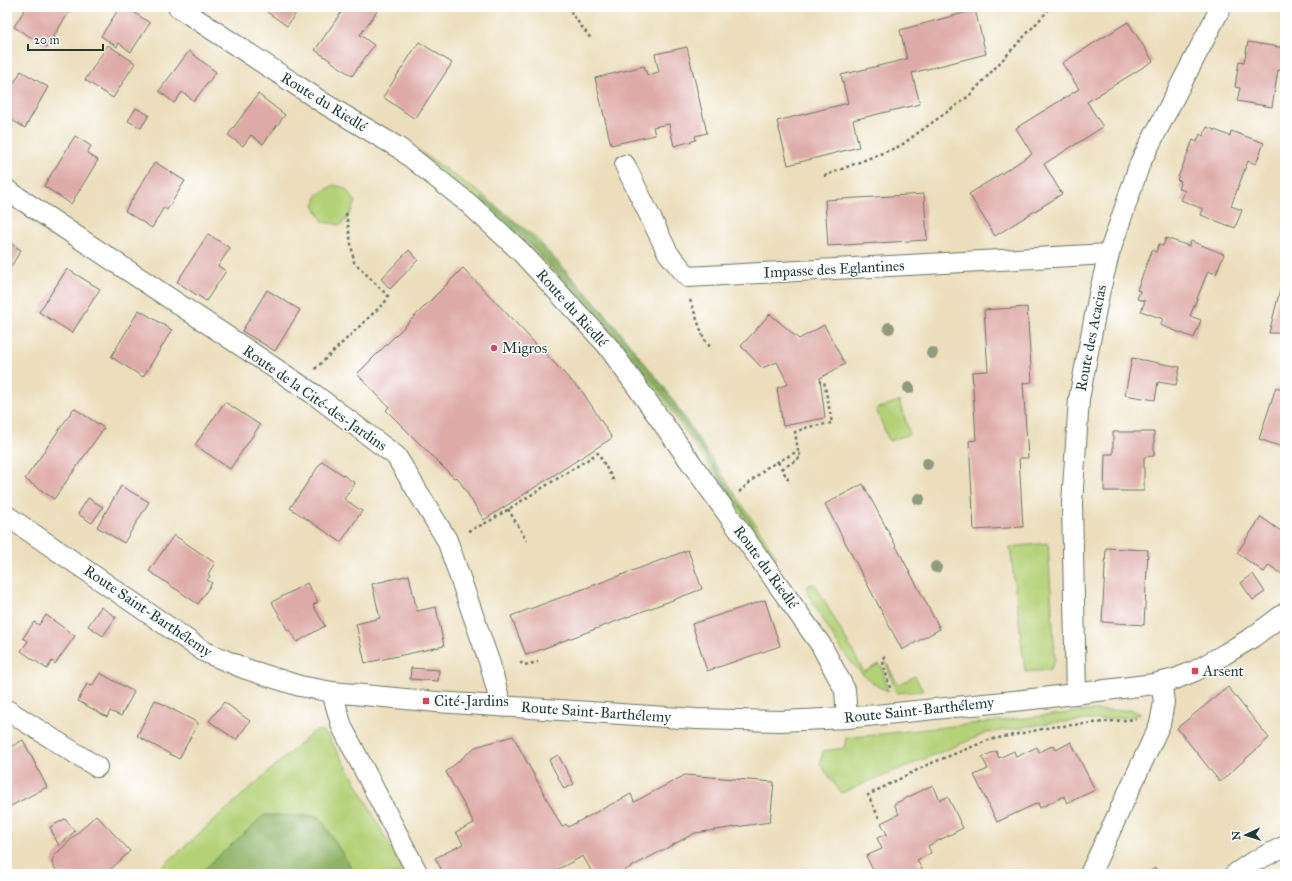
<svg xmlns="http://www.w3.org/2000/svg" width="1292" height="881" font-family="'IM FELL Great Primer',serif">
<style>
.green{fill:#b4d177;stroke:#6a8756}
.forest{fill:#8fb368;stroke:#57784e}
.building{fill:#deaaa7}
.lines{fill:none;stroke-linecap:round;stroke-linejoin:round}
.street-casing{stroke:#677564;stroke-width:22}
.path{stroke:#677564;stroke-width:2.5;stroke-dasharray:3 3;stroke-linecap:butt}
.street{stroke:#fff;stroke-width:20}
.tree{fill:#909a7b}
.poi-dot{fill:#d1495b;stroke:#fff;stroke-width:1.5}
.labels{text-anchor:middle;stroke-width:3;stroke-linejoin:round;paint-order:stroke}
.street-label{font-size:15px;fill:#1f3d34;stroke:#fff}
.poi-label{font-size:15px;fill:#1f3d34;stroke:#fff;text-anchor:start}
</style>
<rect width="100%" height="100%" fill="#fff"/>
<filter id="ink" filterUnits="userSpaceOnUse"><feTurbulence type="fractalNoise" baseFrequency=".025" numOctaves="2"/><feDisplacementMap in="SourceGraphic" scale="8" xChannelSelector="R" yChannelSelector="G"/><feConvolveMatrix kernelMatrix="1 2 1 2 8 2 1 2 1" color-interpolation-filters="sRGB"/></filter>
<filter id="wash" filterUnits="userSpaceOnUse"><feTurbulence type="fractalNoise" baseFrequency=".012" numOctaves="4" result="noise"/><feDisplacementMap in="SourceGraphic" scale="16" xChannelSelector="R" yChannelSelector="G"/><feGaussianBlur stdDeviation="0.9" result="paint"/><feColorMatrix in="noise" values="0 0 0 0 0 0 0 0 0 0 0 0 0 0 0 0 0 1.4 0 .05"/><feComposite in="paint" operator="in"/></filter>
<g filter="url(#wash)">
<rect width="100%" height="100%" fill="#ecdebc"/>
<path class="green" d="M417 149 484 196 535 237 603 311 665 388 777 557 773 560 659 393 596 317 528 246 481 201 416 151Z
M334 185 345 188 356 202 347 219 341 225 323 222 314 205 318 194Z
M899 401 910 434 889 441 876 409Z
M1048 543 1055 660 1050 670 1025 672 1010 547Z
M810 584H815L864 672 879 664 882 667 888 691C850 676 827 625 807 592V587Z
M886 662 898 685 915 676 923 691 898 693 895 691Z
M1132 710 1141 714 1130 717 1050 723 987 733 841 793 820 764 823 751 844 748 846 738 1087 711Z
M321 730 327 735 353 777 405 874H154L313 732Z"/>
<path class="forest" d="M482 197 533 238 602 312 664 389 755 529 661 391 598 316 528 242 481 199Z
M264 815 319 816 355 874H199Z"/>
<g id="blocks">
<path class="building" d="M26 7H72L47 47 14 27Z
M120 7H126L150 23 131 52 119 43 117 47 101 36Z
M260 7H300L287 26Z
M345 7H372L377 11 360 35 374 45 352 76 315 50Z
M975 10 986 54 912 73 920 104 853 120 859 147 788 165 777 121 848 103 841 75 907 59 900 30Z
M1128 22 1153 61 1087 102 1103 127 1044 164 1062 194 995 236 969 194 1032 154 1016 128 1079 89 1062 63Z
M419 42 452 63 415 119 383 97Z
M1248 42 1285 48 1283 71 1278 70 1272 107 1237 101 1240 88 1235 87 1239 61 1244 62Z
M108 45 135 63 113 98 85 80Z
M687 47 707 133 695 136 696 140 674 146 669 124 653 127 655 135 611 145 595 78 644 66 647 75 659 72 655 54Z
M189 51 216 72 194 101 182 92 174 103 159 91Z
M21 71 48 87 25 128 7 117V95Z
M258 94 285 115 263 144 251 135 243 146 228 135Z
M136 108 149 115 141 128 128 121Z
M1207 127 1230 136 1231 131 1264 143 1256 164 1248 161 1231 206 1242 210 1235 228 1201 215 1203 209 1181 200 1185 191 1178 188 1181 181 1177 180 1193 140 1197 142 1200 134 1203 136Z
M75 136 91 146 87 153 98 160 71 204 44 186Z
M155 162 185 181 167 210 164 207 152 228 125 211Z
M924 194 927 240 828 246 825 200Z
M208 234 230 248 218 266 226 271 206 301 177 282Z
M1166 238 1189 246 1191 241 1224 254 1216 274 1208 271 1190 316 1201 320 1194 338 1160 325 1163 319 1141 311 1145 301 1137 299 1140 291 1137 290 1152 250 1156 252 1159 244 1163 246Z
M7 241 21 250 7 273Z
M409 250 418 260 390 289 381 279Z
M463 268 584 394 612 438 484 520 457 477 454 478 386 410 389 407 357 374Z
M67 269 100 289 72 333 39 312Z
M1282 282H1285V333H1269Z
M267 290 300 310 275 351 242 331Z
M1027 307 1032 382 1023 383 1028 458H1019L1023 527 974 530 969 441 976 440 972 372 988 371 984 310Z
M139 310 172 330 143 377 111 357Z
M770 314 799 339 824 325 845 364 820 378 825 418 783 426 777 388 788 384 777 362 762 368 741 346Z
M1132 358 1180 367 1176 385 1158 382 1155 400 1125 395Z
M1276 387 1285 390V448L1259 439Z
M225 402 260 425 230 469 195 445Z
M74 408 104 428 54 499 25 479Z
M1113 432H1154V456L1144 457V491H1104L1105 454H1113Z
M322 461 355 483 344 499 362 511 341 542 290 508Z
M863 484 940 629 902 650 825 504Z
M121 486 149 502 124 543 97 527Z
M88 498 103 507 92 523 78 514Z
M1261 517 1285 534V569L1282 574 1269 565 1264 572 1237 553Z
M174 535 215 563 208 574 210 576 207 580 212 583 198 604 149 571Z
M1106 548 1148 550 1144 625 1102 622Z
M688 550 702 589 526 655 511 616Z
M1253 574 1265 592 1253 600 1241 583Z
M409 575 417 611 436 607 444 646 365 663 356 624 380 618 372 584Z
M307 583 318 602 313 605 325 626 297 642 290 630 288 631 272 602Z
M765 600 780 646 707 671 692 624Z
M101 607 116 617 103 636 88 626Z
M46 615 75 636 55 664 52 661 47 669 21 651 28 641 23 638 34 622 39 625Z
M411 668 439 670 438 681 410 679Z
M100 673 134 692 121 716 110 711 107 717 78 701 87 684 92 686Z
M1228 687 1269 738 1220 782 1177 728Z
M155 700 198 723 179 759 137 736Z
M224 702 250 721 236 740 209 721Z
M513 736 562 827 566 824 568 827 631 794 634 802 685 775 774 782 770 822 695 833 618 874H593L583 856 549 874H444L435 858 463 844 456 832 474 823 446 772 475 747Z
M23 740 47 787 7 808V749Z
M1071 742 1095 790 1067 803 1064 796 1040 808 1038 803 997 822 974 775 988 769 982 757 996 751 999 758 1014 751 1016 757 1037 747 1039 752 1054 745 1056 750Z
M558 755 574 784 564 789 549 760Z
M933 785 940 800 948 797 963 828 928 846 931 853 917 860 923 871 916 874H875L866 856 882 849 877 838 887 834 881 823 899 814 894 804Z
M96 815 130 851 106 874H59L53 866 52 861 55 855Z
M65 819 75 831 59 846 50 827Z
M1155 868 1160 874H1147Z"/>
</g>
</g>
<g filter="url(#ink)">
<use href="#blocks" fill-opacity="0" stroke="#677564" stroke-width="1"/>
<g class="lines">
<g class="street-casing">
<path id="street" d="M178 7 325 104 399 148 468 203 520 251 607 345 821 645 845 690 847 718
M625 165 668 253 688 277 1109 254
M7 190 315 395 396 456 447 540 490 664 501 705
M7 516 205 652 246 669 300 686 332 692 437 702 696 719 780 721 847 718 1042 698 1154 684 1175 679 1195 671 1225 654 1253 637 1285 613
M332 692 342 727 418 874
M1076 694 1072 503 1079 399 1099 294 1109 254 1140 163 1221 7
M7 710 97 767
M1090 874 1160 724 1164 702 1161 682
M1235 874 1251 863 1285 846"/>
</g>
<path class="path" d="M576 7 571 13 592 40
M824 176 900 146 969 96 1045 14 1049 7
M346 213 354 262 389 297
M690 300 704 339 711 348
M315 369 387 300
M778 462 790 483
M782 469 801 457 798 451
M739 492 766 468 798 451 795 432 808 427 832 423 824 381
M508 509 527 541
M468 531 488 522 598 453 615 483
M884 656 883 663 891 691
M520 662 524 665 538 662
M879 818 868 795 927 765 989 740 1052 727 1136 719"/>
<use href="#street" class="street"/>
</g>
<g class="tree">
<circle cx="889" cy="328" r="6"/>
<circle cx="932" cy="353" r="6"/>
<circle cx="909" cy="388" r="6"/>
<circle cx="927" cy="464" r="6"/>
<circle cx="919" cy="499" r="6"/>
<circle cx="936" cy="567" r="6"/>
</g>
</g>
<g class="poi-dot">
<circle cx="494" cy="348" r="4"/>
<rect x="1191" y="667" width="8" height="8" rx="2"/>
<rect x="422" y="697" width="8" height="8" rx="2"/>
</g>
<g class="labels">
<g class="street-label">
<text transform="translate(324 102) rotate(32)" y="5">Route du Riedlé</text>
<text transform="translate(834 269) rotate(-3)" y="5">Impasse des Eglantines</text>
<text transform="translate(572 308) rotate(48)" y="5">Route du Riedlé</text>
<text transform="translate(1091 338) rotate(-79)" y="5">Route des Acacias</text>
<text transform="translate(315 398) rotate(35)" y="5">Route de la Cité-des-Jardins</text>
<text transform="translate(766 567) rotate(54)" y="5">Route du Riedlé</text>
<text transform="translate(148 611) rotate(34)" y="5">Route Saint-Barthélemy</text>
<text transform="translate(919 710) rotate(-6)" y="5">Route Saint-Barthélemy</text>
<text transform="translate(596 712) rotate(4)" y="5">Route Saint-Barthélemy</text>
</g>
<g class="poi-label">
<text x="502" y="353">Migros</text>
<text x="1203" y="676">Arsent</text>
<text x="434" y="706">Cité-Jardins</text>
</g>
</g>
<rect width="1292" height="881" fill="none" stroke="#fff" stroke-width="24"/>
<g transform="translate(1246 835) rotate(266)" stroke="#ffffff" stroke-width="3" paint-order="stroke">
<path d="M0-3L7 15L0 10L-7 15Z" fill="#1f3d34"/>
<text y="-6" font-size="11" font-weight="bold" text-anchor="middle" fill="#1f3d34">N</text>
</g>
<path d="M28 44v6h75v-6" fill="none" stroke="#1f3d34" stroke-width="2"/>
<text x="34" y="44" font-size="12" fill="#1f3d34" stroke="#ffffff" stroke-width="3" paint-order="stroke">20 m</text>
</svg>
